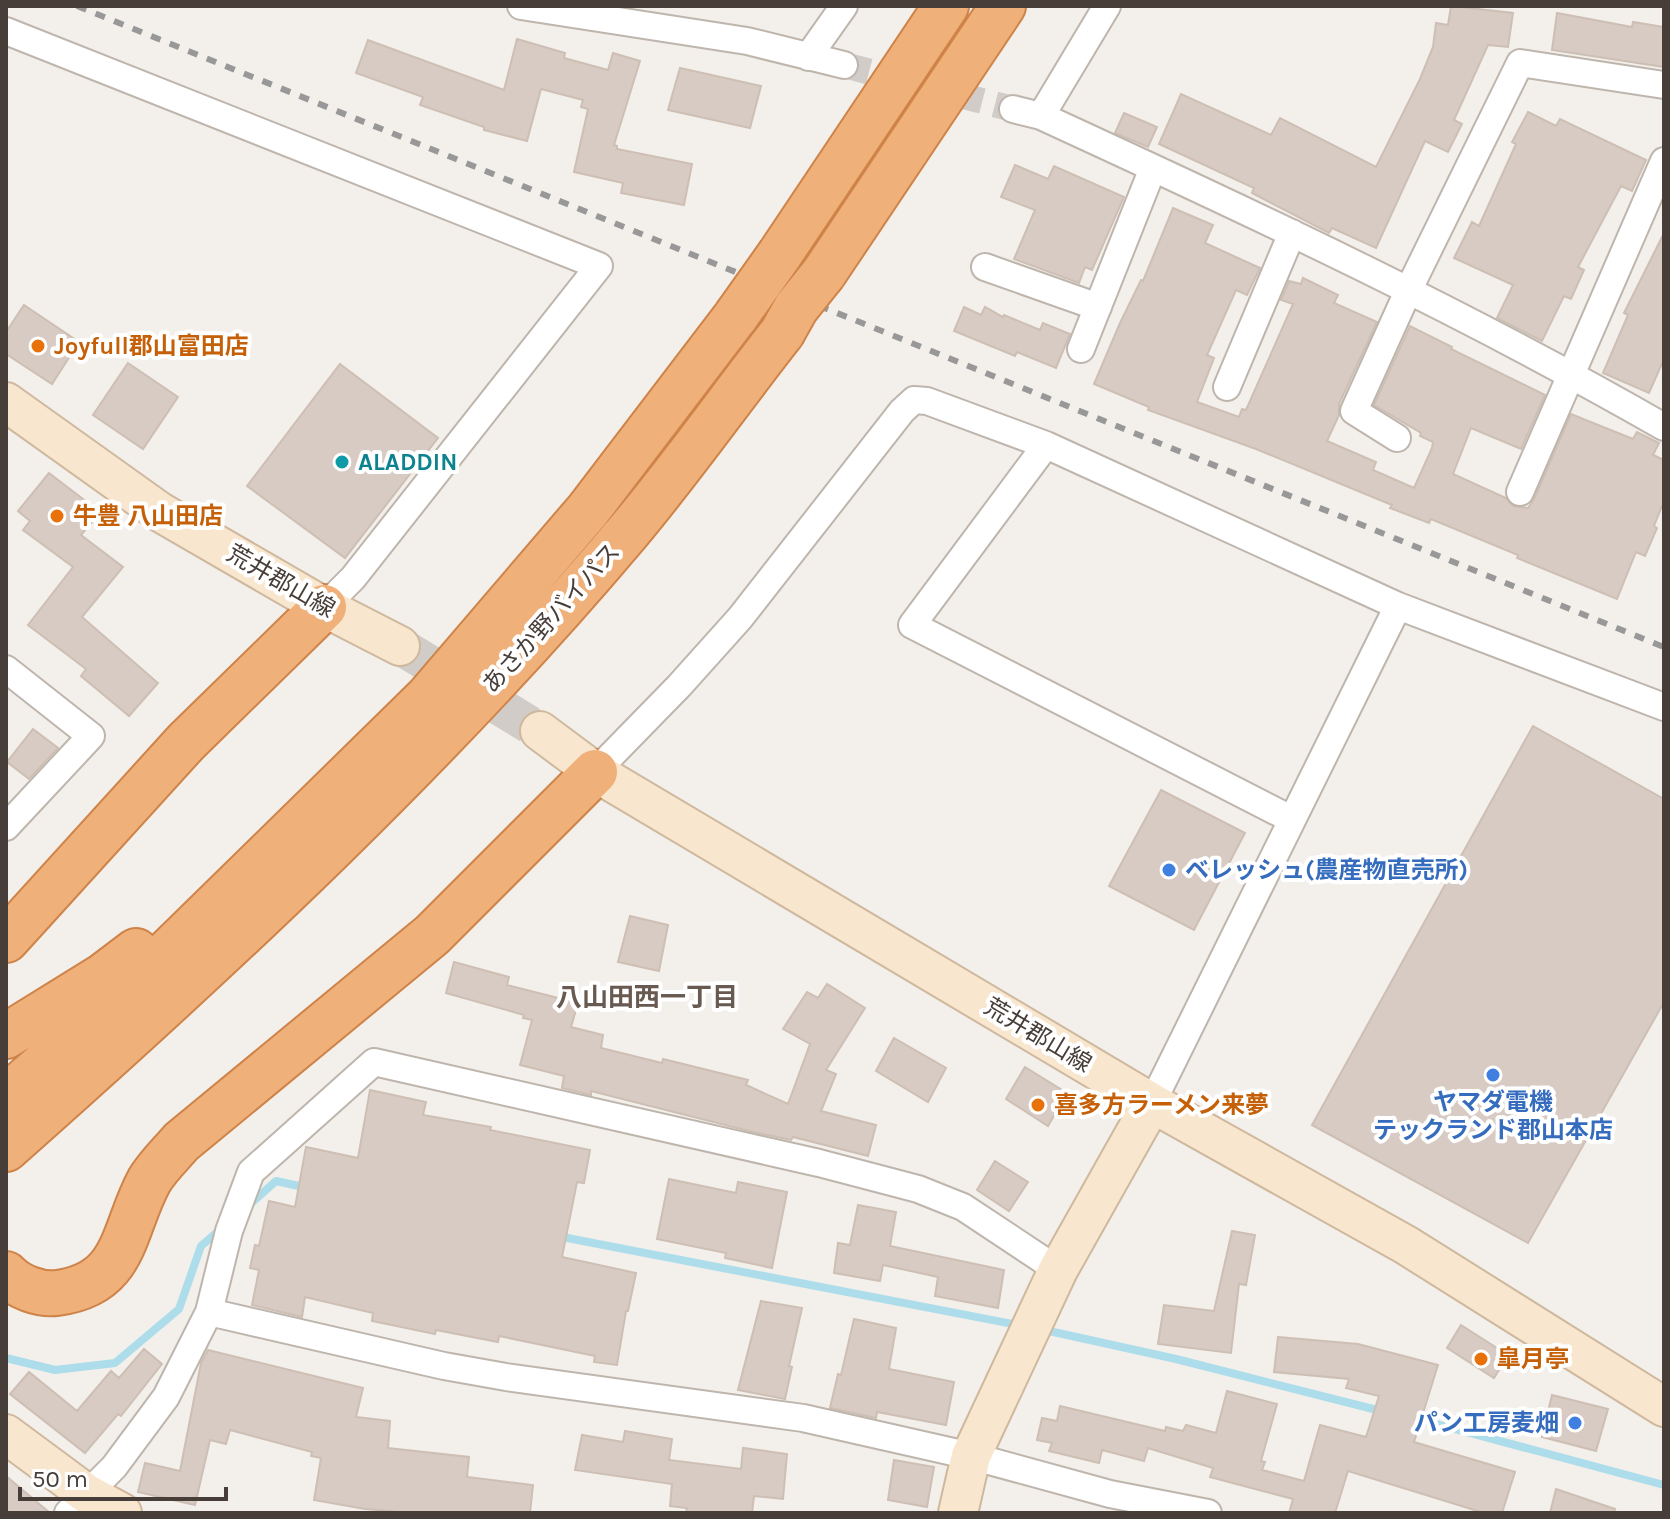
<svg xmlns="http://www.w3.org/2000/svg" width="1670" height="1519" font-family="Karla,'Noto Sans JP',sans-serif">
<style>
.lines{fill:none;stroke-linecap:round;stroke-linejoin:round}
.stream{stroke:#adddea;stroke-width:8}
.building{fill:#d7cbc3;stroke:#cebfb4;stroke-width:2}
.street-tunnel{stroke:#d1ccc7;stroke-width:26;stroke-dasharray:26 13;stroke-linecap:butt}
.secondary-tunnel{stroke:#d1ccc7;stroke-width:38;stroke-dasharray:38 19;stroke-linecap:butt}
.street-casing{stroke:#beb5ad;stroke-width:30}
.secondary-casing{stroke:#ceb89e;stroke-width:42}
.highway-casing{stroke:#ce8349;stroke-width:48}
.street{stroke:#fff;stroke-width:26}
.secondary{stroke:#f9e6ce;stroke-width:38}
.highway{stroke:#f0b079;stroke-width:44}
.rail{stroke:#989898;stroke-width:6;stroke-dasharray:10 10;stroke-linecap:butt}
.highway-bridge-casing{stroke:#ce8349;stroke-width:48;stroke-linecap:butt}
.highway-bridge{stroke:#f0b079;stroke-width:44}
.food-dot{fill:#e8710a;stroke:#fff;stroke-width:3}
.culture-dot{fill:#0f9aa8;stroke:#fff;stroke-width:3}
.shop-dot{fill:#3f7fe0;stroke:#fff;stroke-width:3}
.labels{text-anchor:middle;stroke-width:8;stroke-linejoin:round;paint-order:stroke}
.food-label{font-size:24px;font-weight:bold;fill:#c56008;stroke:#fff;text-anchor:start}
.culture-label{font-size:24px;font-weight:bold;fill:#0d838f;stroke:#fff;text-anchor:start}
.street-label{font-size:24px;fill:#473e39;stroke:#fff}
.shop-label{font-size:24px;font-weight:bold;fill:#366cbe;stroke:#fff;text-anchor:start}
.neighbourhood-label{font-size:26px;font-weight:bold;fill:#685a51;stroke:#fff}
</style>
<rect width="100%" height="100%" fill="#f3efea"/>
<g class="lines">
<path class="stream" d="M248 1206 276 1181 308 1188
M557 1236 1023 1326
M1040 1329 1176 1359 1385 1412
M6 1358 55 1370 115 1363 179 1309 201 1246 222 1228
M1414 1418 1664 1485"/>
</g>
<path class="building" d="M1451 6 1513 13 1508 47 1488 45 1454 120 1462 124 1448 152 1425 141 1376 248 1332 228 1329 233 1252 193 1254 188 1159 144 1181 94 1271 135 1280 118 1376 167 1420 79 1433 47 1436 23 1448 25Z
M1557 13 1632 27 1633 22 1664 27V67L1552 50Z
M517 39 565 53 564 58 608 70 613 53 640 61 614 145 617 146V149L692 164 684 205 621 193 623 183 574 172 588 109 581 107 583 100 541 89 527 141 484 130V127L420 105 423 97 356 73 368 40 504 90Z
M680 68 761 86 750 128 668 110Z
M1528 112 1556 126 1560 119 1646 160 1632 191 1621 186 1578 267 1584 270 1571 299 1564 296 1542 341 1497 318 1513 285 1454 258 1472 222 1479 226 1516 144 1512 142Z
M1124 113 1157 127 1148 147 1115 133Z
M1015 165 1048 179 1054 166 1124 197 1092 270 1085 267 1079 283 1014 259 1035 210 1001 197Z
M1173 208 1213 225 1205 243 1260 268 1247 295 1236 290 1207 355 1214 358 1197 402 1239 417 1242 409 1246 410 1293 304 1281 300 1289 281 1301 284 1303 278 1338 295 1334 303 1377 322 1339 404V415L1327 441 1376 462 1373 470 1414 488 1432 448 1433 442 1420 436 1421 433 1374 405 1410 326 1452 347 1451 349 1545 395 1521 449 1471 428 1453 474 1506 498 1513 506 1528 508 1534 499 1571 414 1633 439 1637 432 1659 443 1653 455 1664 460V501L1654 526 1657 528 1645 556 1636 552 1617 599 1517 558 1518 555 1431 519 1429 523 1390 508 1392 505 1256 449 1148 410 1149 407 1094 384 1120 323 1141 280 1143 281Z
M1664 233V359L1649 393 1603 373 1628 315 1624 313Z
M24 305 79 342 52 384 6 354V332Z
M964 307 981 315 985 307 1003 317 1004 315 1040 330 1043 323 1070 334 1056 368 1017 352 1015 356 954 331Z
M128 363 178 397 143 449 93 415Z
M340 364 438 438 345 558 247 486Z
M49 473 100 512 81 535 123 567 82 617 158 683 129 716 81 676 86 669 28 625 73 567 23 530 30 521 18 511Z
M1533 726 1664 799V1002L1528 1243 1312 1125Z
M33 729 58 748 29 779 7 762Z
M1161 790 1245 833 1194 930 1109 886Z
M630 916 668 925 659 971 618 962Z
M454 962 509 977 507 985 578 1003 571 1027 603 1035 601 1048 662 1063 663 1059 748 1080 746 1085 788 1104 810 1044 783 1029 807 992 818 998 827 984 865 1008 826 1070 836 1074 821 1111 876 1125 868 1156 793 1137 791 1140 753 1132 591 1091V1095L562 1088 564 1076 520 1065 532 1020 523 1018 524 1015 446 993Z
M894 1038 946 1068 928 1102 876 1071Z
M1025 1067 1067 1093 1048 1126 1006 1099Z
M370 1090 426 1102 423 1115 491 1127 490 1130 590 1150 584 1183 577 1182 562 1257 636 1273 628 1311H626L617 1365 594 1362 595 1356 499 1336 498 1342 436 1330 435 1334 372 1321 373 1313 305 1297 302 1317 252 1305 259 1270 250 1268 255 1245 259 1246 269 1201 295 1207 306 1147 358 1158Z
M995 1161 1028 1182 1009 1211 977 1190Z
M669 1179 736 1193 738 1182 787 1192 772 1268 725 1258 726 1253 657 1239Z
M858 1205 896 1212 890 1246 1004 1270 998 1308 935 1296 938 1277 883 1265 880 1281 834 1273 838 1243 850 1245Z
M1232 1231 1255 1235 1246 1285 1239 1284 1231 1353 1158 1344 1164 1305 1214 1311Z
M761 1301 802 1308 789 1366 792 1367 785 1399 738 1390Z
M854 1319 896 1328 889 1369 954 1382 946 1425 877 1412 876 1418 830 1408 838 1374 841 1375Z
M1461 1325 1508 1355 1494 1378 1447 1348Z
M1278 1337 1358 1344 1438 1365 1414 1442 1515 1472 1502 1513H1484L1348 1471 1335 1513H1289L1293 1499 1210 1477 1213 1468 1148 1448 1144 1461 1102 1450 1099 1463 1049 1451 1052 1443 1037 1440 1042 1418 1057 1421 1060 1406 1165 1431 1166 1427 1183 1431 1186 1425 1216 1433 1227 1391 1277 1404 1261 1461 1265 1462 1262 1470 1304 1481 1320 1425 1366 1437 1379 1396 1346 1388 1349 1379 1274 1372Z
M144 1349 162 1364 121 1416 118 1414 85 1453 10 1394 29 1372 77 1411 111 1371 119 1378Z
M208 1350 363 1388 356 1417 390 1421 388 1448 469 1457 467 1477 533 1485 530 1513H412L365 1509 314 1500 321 1458 311 1456 312 1452 230 1430 226 1444 210 1440 195 1505 138 1492 145 1463 180 1471 201 1363Z
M1552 1395 1608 1409 1596 1451 1542 1437Z
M625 1431 672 1439 669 1460 741 1469 743 1448 787 1454 783 1499 754 1496 752 1513H686L687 1508 670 1506 672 1484 575 1470 582 1435 623 1442Z
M894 1460 934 1467 927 1507 888 1500Z
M6 1476 50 1513H6Z
M1556 1489 1615 1509 1614 1513H1550Z"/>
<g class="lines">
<path class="street-tunnel" d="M844 65 1013 109"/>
<path class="secondary-tunnel" d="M400 646 540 731"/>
<g class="street-casing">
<path id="street" d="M521 6 747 41 844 65
M6 31 599 266 353 578 324 607
M808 57 844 6
M1013 109 1041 116C1252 213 1462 311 1664 427
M1041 116 1107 6
M985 267 1098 307
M1081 349 1153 168
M1227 387 1292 233
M1397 438 1354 411 1409 289 1520 63 1664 85
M1046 445 912 625 1291 819
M1520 492 1664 161
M6 669 91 736 6 827
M595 772 679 686 740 618 902 411 914 400 927 401 1046 445 1398 606 1664 707
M1152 1103 1398 606
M209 1312 229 1231 251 1172 374 1062 819 1163 918 1189 963 1207 1058 1270
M68 1513 114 1467 166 1397 209 1312 444 1366 506 1377 803 1418 971 1456 1110 1494 1208 1513"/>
</g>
<g class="secondary-casing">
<path id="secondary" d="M6 402 160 512 324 607 400 646
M540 731 595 772 1152 1103 1406 1245 1664 1407
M6 1434 87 1494 122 1513
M958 1513 971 1456 1058 1270 1152 1103"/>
</g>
<g class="highway-casing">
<path id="highway" d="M780 254 946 6
M824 273 1003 6
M6 940 186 742 324 607
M6 1036 103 976 136 951
M6 1097 128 991 427 698 588 510 736 316
M6 1149C224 956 439 756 627 533 681 469 730 399 782 333
M6 1274C18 1287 40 1295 57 1293 127 1284 122 1231 149 1181 157 1167 171 1154 181 1142L432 935 595 772"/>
</g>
<use href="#street" class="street"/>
<use href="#secondary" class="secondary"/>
<use href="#highway" class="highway"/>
<path class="rail" d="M77 6 1664 647"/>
<g class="highway-bridge-casing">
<path id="highway-bridge" d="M736 316 780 254
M782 333 796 308 824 273"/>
</g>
<use href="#highway-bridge" class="highway-bridge"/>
</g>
<g class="food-dot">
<circle cx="38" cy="346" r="8"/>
<circle cx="57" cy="516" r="8"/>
<circle cx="1038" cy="1105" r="8"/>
<circle cx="1481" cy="1359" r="8"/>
</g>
<circle class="culture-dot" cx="342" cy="462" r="8"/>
<g class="shop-dot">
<circle cx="1169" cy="870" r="8"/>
<circle cx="1493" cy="1075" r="8"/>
<circle cx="1575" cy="1423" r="8"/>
</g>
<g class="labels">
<g class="food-label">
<text x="54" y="354">Joyfull郡山富田店</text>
<text x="73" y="524">牛豊 八山田店</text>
<text x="1054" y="1113">喜多方ラーメン来夢</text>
<text x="1497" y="1367">皐月亭</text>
</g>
<g class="culture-label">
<text x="358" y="470">ALADDIN</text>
</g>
<g class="street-label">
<text transform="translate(281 581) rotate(30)" y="8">荒井郡山線</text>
<text transform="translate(551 618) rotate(-48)" y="8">あさか野バイパス</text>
<text transform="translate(1038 1035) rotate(31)" y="8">荒井郡山線</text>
</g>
<g class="shop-label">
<text x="1185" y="878">ベレッシュ(農産物直売所)</text>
<text x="1493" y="1110" text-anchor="middle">ヤマダ電機<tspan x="1493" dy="28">テックランド郡山本店</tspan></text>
<text x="1559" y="1431" text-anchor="end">パン工房麦畑</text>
</g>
<g class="neighbourhood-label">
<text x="647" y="1006">八山田西一丁目</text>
</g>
</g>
<rect width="1670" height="1519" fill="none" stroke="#473e39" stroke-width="16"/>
<path d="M20 1487v12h206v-12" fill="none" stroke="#473e39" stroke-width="4"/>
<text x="32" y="1487" font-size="24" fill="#473e39" stroke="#ffffff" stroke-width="6" paint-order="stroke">50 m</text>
</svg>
